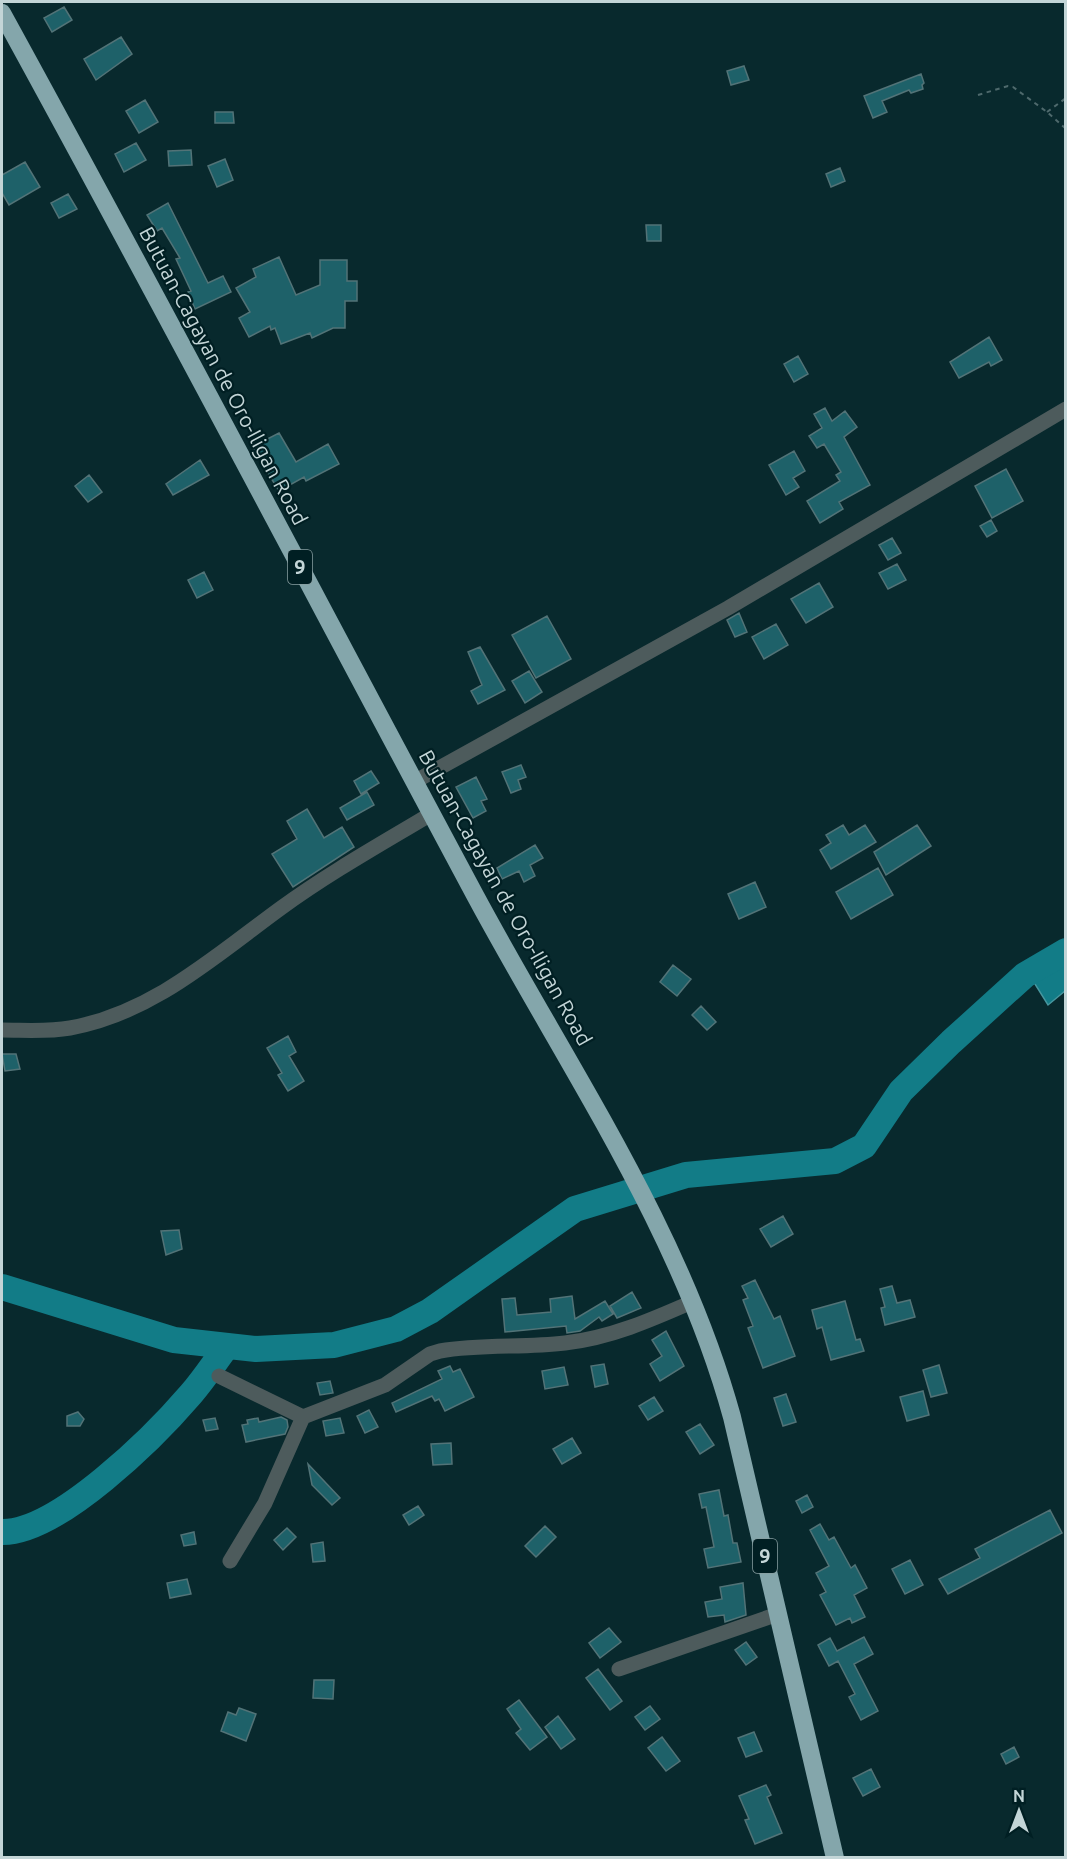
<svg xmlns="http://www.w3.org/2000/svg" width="1067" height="1859" font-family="Ubuntu,sans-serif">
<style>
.water{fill:#127c87;stroke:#47979f;stroke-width:1.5}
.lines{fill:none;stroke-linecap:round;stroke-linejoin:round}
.river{stroke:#127c87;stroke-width:26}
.building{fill:#1e6169;stroke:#527377;stroke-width:1.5}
.path{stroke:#4e696c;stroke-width:2;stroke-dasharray:4.5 4.5;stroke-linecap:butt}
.minor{stroke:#4d5b5c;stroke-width:15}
.highway{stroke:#84a6ab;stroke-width:18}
.labels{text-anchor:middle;stroke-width:4.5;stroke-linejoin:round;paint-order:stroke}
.shield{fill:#001f23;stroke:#889ea1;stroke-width:1.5}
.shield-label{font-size:20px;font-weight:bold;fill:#c3d5d7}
.street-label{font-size:21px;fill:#c3d5d7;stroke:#001f23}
</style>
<rect width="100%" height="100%" fill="#08292d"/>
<path class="water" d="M1065 943V991L1048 1005 1025 968Z"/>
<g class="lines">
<path class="river" d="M2 1287 174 1340 256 1349 334 1345 396 1329 430 1311 575 1209 686 1175 835 1161 864 1146 901 1091 951 1042 1025 975 1066 951
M2 1532C58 1533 155 1436 191 1394 204 1379 215 1362 227 1346"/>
</g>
<path class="building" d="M64 7 72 20 52 32 44 18Z
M121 37 132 54 96 80 84 59Z
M744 66 749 80 731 85 727 71Z
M921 74 924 83 922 85 923 89 911 93 909 90 882 101 887 112 873 118 864 96Z
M145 100 158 122 139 133 126 111Z
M215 112H233L234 123H215Z
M136 143 146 160 124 172 115 154Z
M191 150 192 165 169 166 168 151Z
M225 159 233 180 217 187 208 166Z
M25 162 40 187 9 205 2 193V175Z
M840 168 845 181 831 187 826 174Z
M68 194 77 209 59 218 51 203Z
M168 203 208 283 223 276 231 292 195 309 188 292 191 291 176 259 180 258 162 228 157 231 147 215Z
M646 225H661V241H647Z
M279 257 296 295 320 285V260H347V281H357V301H345V328H333L312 338 310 333 281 344 275 328 271 330 270 326 249 337 239 318 250 312 236 288 256 277 253 269Z
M989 337 1002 360 991 366 989 362 959 378 950 362Z
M798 356 808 374 794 382 784 364Z
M825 408 832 421 845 411 857 427 844 437 870 485 839 502 843 509 820 523 807 501 840 481 836 475 841 472 824 444 817 448 809 436 822 428 814 414Z
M279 433 296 462 328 444 339 464 306 481 304 477 279 491 252 447Z
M794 451 805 471 793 478 799 487 786 495 769 465Z
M200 460 209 475 173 495 166 484Z
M1006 469 1023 501 992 518 975 486Z
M89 475 102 492 88 502 75 486Z
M991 520 997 531 987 537 980 526Z
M892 538 901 553 888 560 879 545Z
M897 564 906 580 888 589 879 573Z
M204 572 213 590 197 598 188 580Z
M819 583 833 607 806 623 791 599Z
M739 613 747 632 735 637 727 620Z
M547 616 571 659 536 678 512 635Z
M776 624 788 645 764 659 752 637Z
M480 647 505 690 478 704 471 691 482 685 468 652Z
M529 671 542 692 525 703 512 681Z
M521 765 526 777 518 780 521 789 511 793 502 772Z
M371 771 379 783 361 794 354 781Z
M476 777 487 799 481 801 486 811 473 818 456 787Z
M367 792 374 805 347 820 340 808Z
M307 809 324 838 342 827 354 847 293 887 272 854 297 839 287 821Z
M843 825 849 835 865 825 876 842 831 869 820 850 831 843 826 835Z
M917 825 931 846 886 875 874 852Z
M535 845 543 858 530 865 535 876 524 882 519 871 502 879 497 868Z
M878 868 893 895 851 919 836 892Z
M755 882 766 907 739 919 728 894Z
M673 965 691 979 677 996 660 982Z
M701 1006 716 1022 707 1030 692 1015Z
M288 1036 296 1052 289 1056 304 1081 288 1091 278 1075 282 1073 267 1048Z
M2 1054H16L20 1069 5 1071Z
M783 1216 793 1234 771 1247 760 1229Z
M179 1230 182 1249 166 1255 161 1231Z
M755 1280 774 1319 780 1316 795 1356 763 1368 748 1328 753 1326 743 1300 748 1298 742 1286Z
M892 1286 897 1303 910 1300 915 1317 885 1325 881 1308 885 1307 880 1289Z
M632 1292 641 1308 617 1318 610 1306Z
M572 1296 575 1319 605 1301 613 1314 602 1321 599 1317 580 1331 567 1333 566 1326 505 1332 502 1299 515 1298 517 1315 551 1312 550 1299Z
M845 1301 856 1340 860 1339 864 1351 831 1360 822 1327 817 1329 812 1310Z
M666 1331 684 1366 660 1381 650 1364 662 1356 652 1340Z
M604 1364 608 1384 595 1387 591 1366Z
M939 1365 947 1393 931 1397 923 1370Z
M450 1366 453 1372 460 1369 474 1397 445 1411 439 1399 435 1401 432 1396 396 1412 392 1403 442 1379 438 1371Z
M564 1367 568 1385 545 1389 542 1371Z
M330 1381 333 1393 320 1395 317 1383Z
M923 1391 929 1415 907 1421 900 1397Z
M786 1394 796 1422 783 1426 774 1398Z
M654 1397 663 1411 648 1420 639 1406Z
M369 1410 378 1427 365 1433 357 1416Z
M78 1412 84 1419 80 1426H67V1416Z
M281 1417 287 1420 288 1427 285 1434 246 1442 242 1425 248 1424 247 1420 258 1418 259 1422Z
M215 1418 218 1429 206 1431 203 1420Z
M340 1418 344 1433 326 1436 323 1421Z
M700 1424 714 1445 700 1454 686 1432Z
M572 1438 581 1453 562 1464 553 1449Z
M451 1443 452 1464 433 1465 431 1444Z
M308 1464 340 1498 332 1505 312 1485Z
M719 1490 724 1516 728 1515 733 1543H737L741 1562 708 1568 704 1549 714 1547 706 1507 702 1508 699 1494Z
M807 1495 813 1507 802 1513 796 1501Z
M418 1506 424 1515 409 1525 403 1515Z
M1050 1510 1062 1533 948 1594 939 1579 980 1558 975 1549Z
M820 1524 829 1540 834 1537 851 1568 855 1565 867 1588 854 1595 865 1617 852 1623 850 1618 836 1625 820 1595 826 1592 816 1573 829 1566 810 1530Z
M545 1526 556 1537 536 1557 525 1546Z
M287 1528 296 1537 283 1550 274 1540Z
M194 1532 196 1544 184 1546 181 1535Z
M323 1542 325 1561 313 1562 311 1544Z
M910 1560 923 1585 905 1594 892 1569Z
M187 1579 191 1594 170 1598 167 1583Z
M743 1583 746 1615 725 1622 724 1615 708 1617 705 1602 722 1599 720 1587Z
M609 1628 621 1642 600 1658 589 1643Z
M864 1637 873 1654 854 1664 878 1711 861 1720 849 1697 855 1694 838 1661 829 1666 818 1645 830 1638 837 1651Z
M746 1642 757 1657 746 1665 735 1650Z
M598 1669 622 1701 610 1710 586 1678Z
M314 1680H334L333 1699 313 1698Z
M519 1700 547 1737 530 1750 516 1733 521 1729 507 1709Z
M650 1706 660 1719 645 1730 635 1717Z
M239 1708 256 1714 246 1741 221 1731 228 1712 236 1715Z
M558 1716 575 1739 561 1749 545 1727Z
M754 1732 762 1751 746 1757 738 1738Z
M662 1737 680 1761 666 1771 648 1748Z
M1014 1747 1019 1757 1006 1764 1001 1754Z
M871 1769 880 1787 863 1796 853 1778Z
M766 1785 771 1795 767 1797 782 1833 755 1844 745 1820 749 1819 739 1796Z"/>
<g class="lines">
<path class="path" d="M978 95 1008 86 1013 87 1047 112 1066 129
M1047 112 1066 98"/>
<path class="minor" d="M414 782 728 608 1066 409
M2 1030C24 1030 47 1032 70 1028 153 1013 215 956 281 908 329 873 381 844 431 814
M219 1376 303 1417
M230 1561 265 1503 303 1417 385 1385 430 1354 440 1351C481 1344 524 1348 565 1343 610 1338 651 1320 692 1302
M619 1669 778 1614"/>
<path class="highway" d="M2 13C163 306 318 602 476 897 568 1068 680 1228 732 1417L835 1858"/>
</g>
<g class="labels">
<g class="shield">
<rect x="288" y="550" width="24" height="34" rx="4.5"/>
<rect x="753" y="1539" width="24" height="34" rx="4.5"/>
</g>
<g class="shield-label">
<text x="300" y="574">9</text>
<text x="765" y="1563">9</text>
</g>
<g class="street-label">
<text transform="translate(223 376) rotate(62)" y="7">Butuan-Cagayan de Oro-Iligan Road</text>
<text transform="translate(505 898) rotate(61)" y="7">Butuan-Cagayan de Oro-Iligan Road</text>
</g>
</g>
<rect width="1067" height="1859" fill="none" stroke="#c3d5d7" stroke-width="6"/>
<g transform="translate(1019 1811)" stroke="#001f23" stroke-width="4.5" paint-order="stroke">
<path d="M0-4.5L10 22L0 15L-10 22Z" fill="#c3d5d7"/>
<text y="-9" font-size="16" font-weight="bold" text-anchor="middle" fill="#c3d5d7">N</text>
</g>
</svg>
